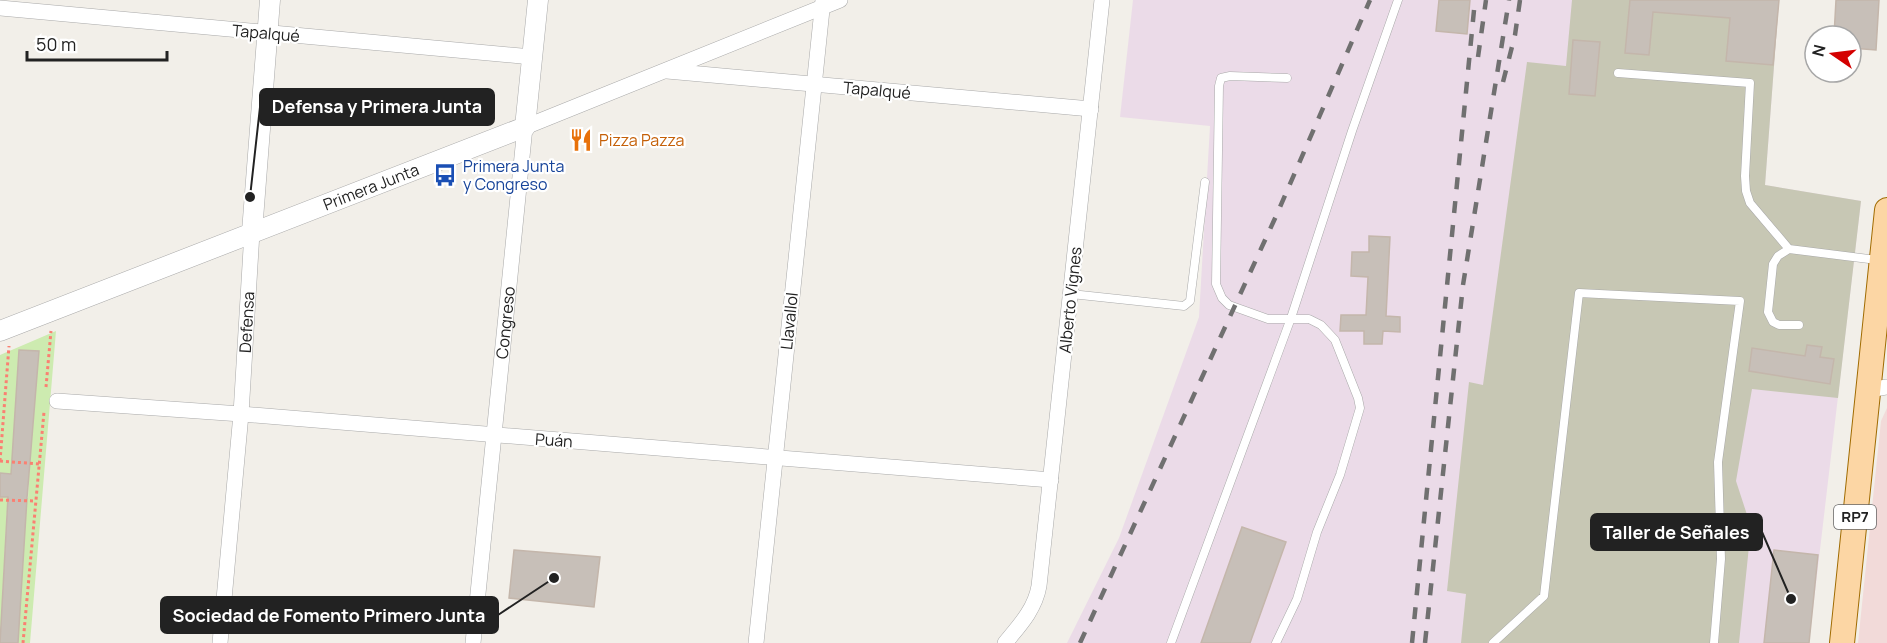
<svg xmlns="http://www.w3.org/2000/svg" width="1887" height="643" font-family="Manrope,sans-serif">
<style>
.commercial{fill:#f2dad9}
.industrial{fill:#ebdbe8}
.construction{fill:#c7c7b4}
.grass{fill:#cdebb0}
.building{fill:#c7bfb8;stroke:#c4b6ab;stroke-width:1.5}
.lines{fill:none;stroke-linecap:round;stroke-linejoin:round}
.service-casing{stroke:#a9a9a9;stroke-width:9}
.minor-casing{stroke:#a9a9a9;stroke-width:16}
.tertiary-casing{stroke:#a9a9a9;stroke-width:21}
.primary-casing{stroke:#a06b00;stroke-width:26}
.path{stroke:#fa8072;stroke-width:3;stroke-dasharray:3 3;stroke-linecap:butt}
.service{stroke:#fff;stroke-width:8}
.minor{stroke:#fff;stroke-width:15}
.tertiary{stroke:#fff;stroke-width:20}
.primary{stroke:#fcd6a4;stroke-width:24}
.rail{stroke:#707070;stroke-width:4.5;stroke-dasharray:12 12;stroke-linecap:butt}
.labels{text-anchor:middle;stroke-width:4.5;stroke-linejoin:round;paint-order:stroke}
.shield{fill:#fff;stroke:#646464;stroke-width:1.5}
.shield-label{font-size:15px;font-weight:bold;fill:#222}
.street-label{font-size:16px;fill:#222;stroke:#fff}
.food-label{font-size:16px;fill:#c56008;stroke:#fff;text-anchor:start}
.transit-label{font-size:16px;fill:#164399;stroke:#fff;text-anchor:start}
.leader{fill:none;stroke:#222;stroke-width:2}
.callout-dot{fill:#222;stroke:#fff;stroke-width:2}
.callout{fill:#222;stroke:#222;stroke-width:2}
.callout-label{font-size:18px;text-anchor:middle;font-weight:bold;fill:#fff}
</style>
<rect width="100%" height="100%" fill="#f2efe9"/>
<path class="commercial" d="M1887 408V643H1858L1881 421Z"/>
<path class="industrial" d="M1133 0H1779L1765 185 1861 201 1809 643H1067L1119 538 1199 317 1210 126 1120 117Z"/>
<path class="construction" d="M1572 0H1779L1765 185 1861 201 1838 398 1752 389 1736 481 1751 527 1739 643H1461L1466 594 1447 591 1469 382 1483 385 1527 62 1566 66Z"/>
<path class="grass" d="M56 331 30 643H18L7 511 0 640V497L28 498 29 475 0 473V355Z"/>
<path class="building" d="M1439 0H1470L1467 34 1436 31Z
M1630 0H1779L1773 65 1726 61 1730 18 1653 12 1649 55 1625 53Z
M1836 0H1879L1876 50 1851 48V36H1834Z
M1573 40 1600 42 1595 96 1569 94Z
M1369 236 1390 237 1386 316 1400 317V332L1383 331 1382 344H1364V331H1340L1341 315H1366L1368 277 1351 276 1352 252H1369Z
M1807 345 1822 347 1820 357 1834 359 1830 384 1749 371 1752 348 1805 356Z
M19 350 39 351 27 498 18 643H0L8 497H0V473L11 474Z
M1242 527 1286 542 1250 643H1201Z
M514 550 600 557 594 607 509 598Z
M1774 550 1818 555 1809 643H1764Z"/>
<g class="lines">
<g class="service-casing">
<path id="service" d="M1618 73 1750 83 1745 176 1746 191 1750 203 1789 249 1877 260
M1789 249 1778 256 1773 264 1768 312 1773 322 1779 325H1799
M1071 294 1184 306 1190 301 1205 182
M1171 643 1291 318 1352 131 1398 0
M1276 643 1297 599 1317 532 1340 475 1360 408 1358 398 1335 340 1321 325 1309 319H1268L1229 305 1222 298 1216 284 1219 86 1221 78 1230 76 1287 78
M1493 643 1544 596 1579 293 1740 301 1718 462 1721 559 1714 643"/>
</g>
<g class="minor-casing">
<g id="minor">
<path d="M0 8 532 57"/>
<path d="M667 71 1091 109"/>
<path d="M1869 390 1887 387"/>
<path d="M57 401 241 414 1051 480"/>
<path id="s1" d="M220 643 241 414 252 232"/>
<path id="s2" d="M473 643 525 127 840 0"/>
<path d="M756 643 823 0"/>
<path d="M1005 643C1020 625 1035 609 1039 586L1102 0"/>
</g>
</g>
<g class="tertiary-casing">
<g id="tertiary">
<path d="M252 232 270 0"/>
<path id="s3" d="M0 331 525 127 538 0"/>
</g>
</g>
<g class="primary-casing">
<path id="primary" d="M1842 643 1887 210"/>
</g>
<path class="path" d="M46 387 51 331
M0 461 9 346
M0 461 39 464
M0 500 36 501
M23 643 44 412"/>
<use href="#service" class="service"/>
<use href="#minor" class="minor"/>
<use href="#tertiary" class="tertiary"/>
<use href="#primary" class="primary"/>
<path class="rail" d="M1478 57 1486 0
M1503 82 1515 35 1520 0
M1080 643 1277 214 1370 0
M1412 643 1475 0
M1425 643 1463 285 1509 0"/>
</g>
<defs>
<g id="restaurant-bare" transform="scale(1.8)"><path d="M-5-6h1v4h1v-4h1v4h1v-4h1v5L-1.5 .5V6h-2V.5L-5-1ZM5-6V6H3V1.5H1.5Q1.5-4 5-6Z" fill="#e8710a" stroke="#fff" stroke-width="2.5" paint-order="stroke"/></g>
<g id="bus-bare" transform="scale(1.8)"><path d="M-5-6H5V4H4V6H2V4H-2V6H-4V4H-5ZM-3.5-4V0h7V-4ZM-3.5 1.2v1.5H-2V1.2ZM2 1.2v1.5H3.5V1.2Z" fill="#1a4fb4" stroke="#fff" stroke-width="2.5" paint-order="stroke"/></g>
</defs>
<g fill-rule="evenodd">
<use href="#restaurant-bare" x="581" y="140"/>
<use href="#bus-bare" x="445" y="175"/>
</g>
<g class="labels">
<rect class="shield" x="1834" y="505" width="42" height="24" rx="4.5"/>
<g class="shield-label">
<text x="1855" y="522">RP7</text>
</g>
<g class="street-label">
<text transform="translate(266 33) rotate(5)" y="6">Tapalqué</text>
<text transform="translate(877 90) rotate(5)" y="6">Tapalqué</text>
<text dy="6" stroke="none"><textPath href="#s3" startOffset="398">Primera Junta</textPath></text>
<text transform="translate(1070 300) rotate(-84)" y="6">Alberto Vignes</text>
<text dy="6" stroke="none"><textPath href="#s2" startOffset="322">Congreso</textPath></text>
<text transform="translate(789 321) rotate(-84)" y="6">Llavallol</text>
<text dy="6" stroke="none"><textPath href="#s1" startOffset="322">Defensa</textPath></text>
<text transform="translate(554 440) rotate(4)" y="6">Puán</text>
</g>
<g class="food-label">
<text x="599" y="146">Pizza Pazza</text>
</g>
<g class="transit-label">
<text x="463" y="172">Primera Junta<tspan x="463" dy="18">y Congreso</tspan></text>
</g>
</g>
<path class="leader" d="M250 197L260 107M1791 599L1762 532M554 578L498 615"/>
<g class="callout-dot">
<circle cx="250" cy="197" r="6"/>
<circle cx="1791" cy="599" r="6"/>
<circle cx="554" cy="578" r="6"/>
</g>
<g class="callout">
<rect x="260" y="89" width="234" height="36" rx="6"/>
<rect x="1591" y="514" width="171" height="36" rx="6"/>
<rect x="161" y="597" width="337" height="36" rx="6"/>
</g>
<g class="callout-label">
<text x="377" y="113">Defensa y Primera Junta</text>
<text x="1676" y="539">Taller de Señales</text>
<text x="329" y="622">Sociedad de Fomento Primero Junta</text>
</g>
<g transform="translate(1833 54) rotate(284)"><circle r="28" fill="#ffffff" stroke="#a7a7a7" stroke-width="1.5"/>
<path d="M0-4.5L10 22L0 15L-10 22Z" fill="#d40000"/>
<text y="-9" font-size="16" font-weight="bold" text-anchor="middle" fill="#222222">N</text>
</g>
<path d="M27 51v9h140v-9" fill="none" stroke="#222222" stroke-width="3"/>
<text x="36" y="51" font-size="18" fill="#222222" stroke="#ffffff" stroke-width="4.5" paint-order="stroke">50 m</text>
</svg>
